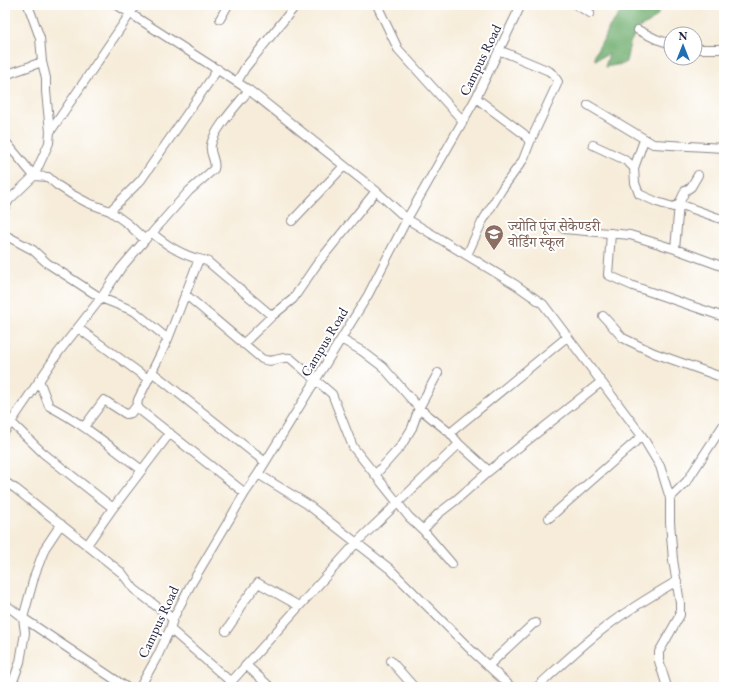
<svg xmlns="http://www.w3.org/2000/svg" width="729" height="692" font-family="'EB Garamond','Noto Serif Devanagari',serif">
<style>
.forest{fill:#6fad6e;stroke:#486854}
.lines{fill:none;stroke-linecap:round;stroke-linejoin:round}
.minor-casing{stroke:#8c878a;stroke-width:10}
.minor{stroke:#fff;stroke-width:8}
.labels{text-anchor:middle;stroke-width:4;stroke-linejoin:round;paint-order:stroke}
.street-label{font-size:14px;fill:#22223b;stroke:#fff}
.education-label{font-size:14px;fill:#785e54;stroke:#fff;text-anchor:start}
</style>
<rect width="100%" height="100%" fill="#fff"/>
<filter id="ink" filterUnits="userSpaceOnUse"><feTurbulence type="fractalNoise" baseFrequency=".025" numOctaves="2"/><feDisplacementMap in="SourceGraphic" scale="8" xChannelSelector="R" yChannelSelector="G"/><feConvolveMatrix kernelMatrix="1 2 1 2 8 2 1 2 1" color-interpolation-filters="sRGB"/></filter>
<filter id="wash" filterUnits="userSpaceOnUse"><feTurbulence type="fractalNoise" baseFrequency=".012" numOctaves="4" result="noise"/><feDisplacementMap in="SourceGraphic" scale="16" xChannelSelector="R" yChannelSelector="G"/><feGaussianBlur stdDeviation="0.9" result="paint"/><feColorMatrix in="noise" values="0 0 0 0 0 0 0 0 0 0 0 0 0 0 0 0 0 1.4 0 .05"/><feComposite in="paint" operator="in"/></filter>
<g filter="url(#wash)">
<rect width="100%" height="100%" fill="#f6ecd9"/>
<path class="forest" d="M622 5H661L657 16 649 23 638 28 630 43 626 62 622 64 605 67 609 54 595 60V54L606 35 609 27 621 12Z"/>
</g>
<g filter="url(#ink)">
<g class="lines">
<g class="minor-casing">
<path id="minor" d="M117 5 249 90 376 191 407 219 516 285 543 304 642 436 660 466 670 498V522L673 560 680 603V615L659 652V661L667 687
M377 5 398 49 463 121
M576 5 590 13
M220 19 228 5
M638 30 656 39 671 44
M695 49H724
M499 50 549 71 554 75 558 82 530 142
M5 75 42 62
M237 82 245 68 296 5
M588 105 653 144 724 148
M50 132 136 5
M5 141 34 176 48 177 57 185 71 194 88 203 110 211 128 224 145 240 148 236
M593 145 621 158 628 162 634 168 635 183 639 194 657 202 673 207 679 204 724 220
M634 168 644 140
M5 207 9 200 34 176 49 143 50 132 46 91V78L42 62 40 38 28 5
M110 211 141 180 218 69
M292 221 344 166
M564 229 630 235 675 249 724 267
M611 233 608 275 633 286 724 317
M5 235 33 250 47 263 101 298 134 311 168 339 138 400 137 405 140 410 245 493
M675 249 679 204 685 191 691 187 698 175
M467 255 482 222 502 189 523 160 530 142 524 134 476 98
M199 259 207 261 272 316
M185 294 262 359C274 364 279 356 290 358L332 394 353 447 409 517 423 530 452 564
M603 316 623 338 654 353 724 378
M78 328 148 379
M168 339 199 259C182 255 165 244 152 233L189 191 214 169C217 161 209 154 211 145 214 129 239 103 249 90
M341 339 362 351 383 367 419 408 450 433
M243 344 272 316 293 299 317 264 376 191
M152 372 265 462
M39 380 49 406C82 423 112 448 142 470
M11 422 43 453 113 508
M84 427 104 400 126 414 131 413 137 405
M5 431 58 353 101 298 121 268 145 240
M459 444 489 471 601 382
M258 474 307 504 390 569 472 651 511 687
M376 474 401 446 412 428 419 408 438 373
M5 482 16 489 122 573 134 589 173 619
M670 498 687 481 724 424
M549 518 642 436
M423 530 438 514 456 500 489 471
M87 545 113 508 170 433
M5 604 23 618 126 687
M170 629 231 682 357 542 459 444 450 433 567 337
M226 631 237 615 240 607 258 583 299 606
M391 661 414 687
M246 665 270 687
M488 666 533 624 536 623
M11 687 20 662 25 633 23 618 35 574 45 548 61 524
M140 687 158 655 170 629 173 619 190 586 245 493 258 474 368 295 407 219 476 98 521 5
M537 687C560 666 582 645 607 626 629 609 653 595 677 581"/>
</g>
<use href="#minor" class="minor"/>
</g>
</g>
<defs>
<g id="school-pin" transform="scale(1)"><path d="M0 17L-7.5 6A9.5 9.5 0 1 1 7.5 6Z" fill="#8d6e63" stroke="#fff"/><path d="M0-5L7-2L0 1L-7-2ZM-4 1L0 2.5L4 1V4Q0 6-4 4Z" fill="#fff"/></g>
</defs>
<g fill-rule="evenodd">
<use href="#school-pin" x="494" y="234"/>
</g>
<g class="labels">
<g class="street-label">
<text transform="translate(480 60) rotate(-64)" y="5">Campus Road</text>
<text transform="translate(324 342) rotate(-59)" y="5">Campus Road</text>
<text transform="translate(158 622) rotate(-65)" y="5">Campus Road</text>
</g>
<g class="education-label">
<text x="508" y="231">ज्योति पूंज सेकेण्डरी<tspan x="508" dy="16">वोर्डिंग स्कूल</tspan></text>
</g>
</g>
<rect width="729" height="692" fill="none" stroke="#fff" stroke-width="20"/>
<g transform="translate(683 46)"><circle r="19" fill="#ffffff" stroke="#a7a7b1"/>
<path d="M0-3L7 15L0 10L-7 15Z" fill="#1f6fb2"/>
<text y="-6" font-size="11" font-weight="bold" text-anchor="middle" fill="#22223b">N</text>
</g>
</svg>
